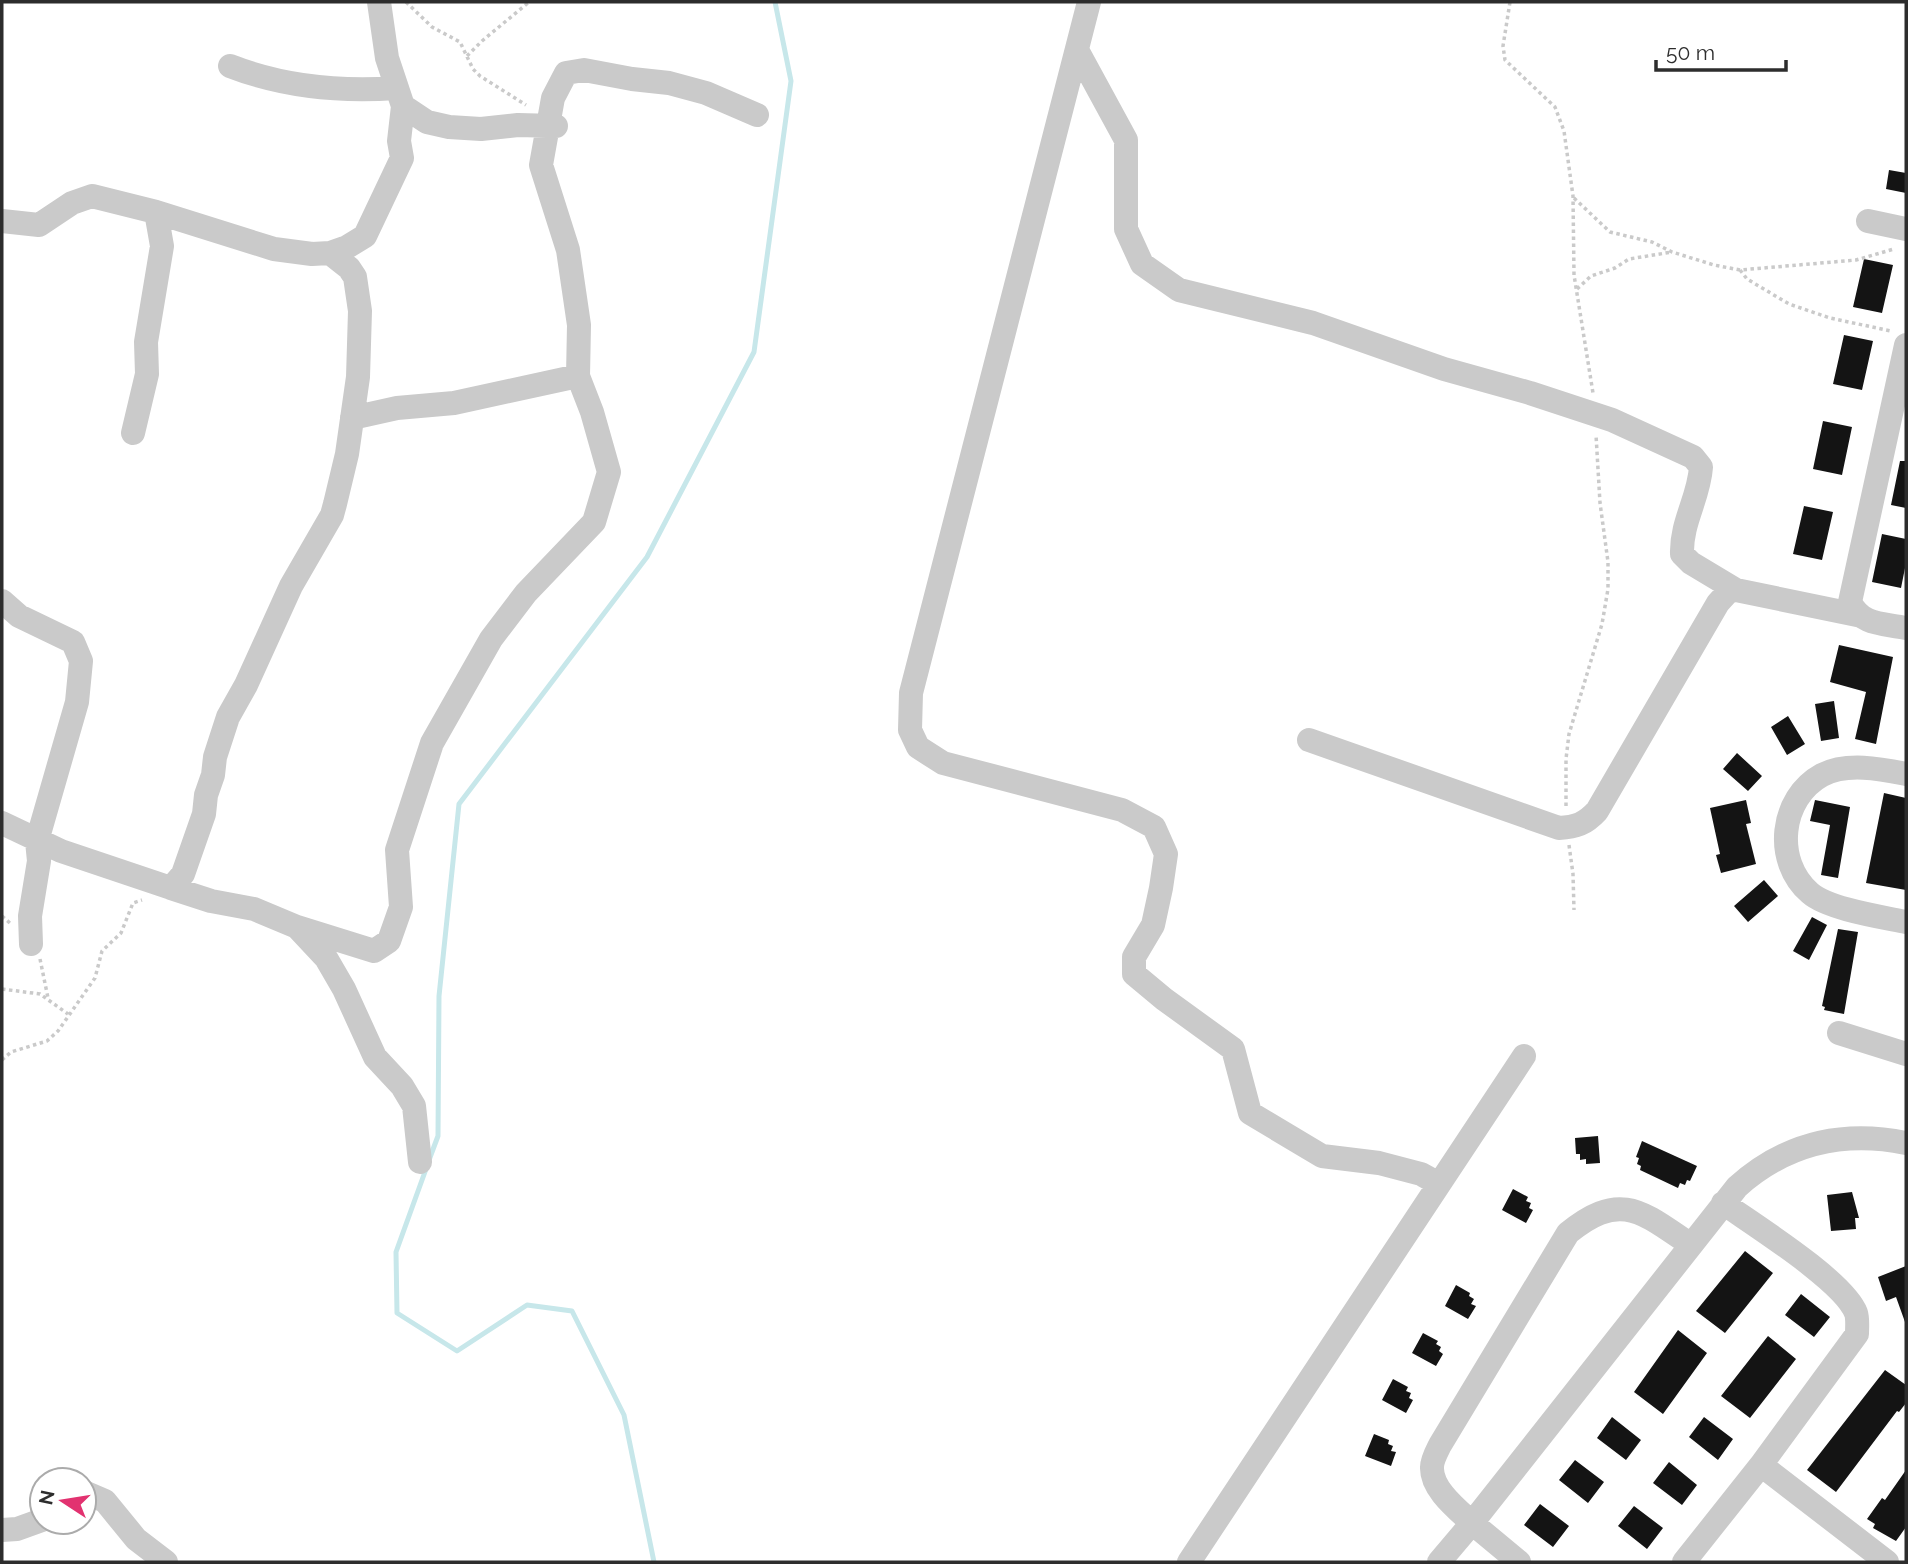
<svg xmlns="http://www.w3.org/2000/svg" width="1908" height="1564" font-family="Raleway,sans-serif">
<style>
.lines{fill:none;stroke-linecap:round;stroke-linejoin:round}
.stream{stroke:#c7e7ea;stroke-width:5}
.building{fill:#141414}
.path{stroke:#cacaca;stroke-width:3.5;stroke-dasharray:3.5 3.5;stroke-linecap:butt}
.minor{stroke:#cacaca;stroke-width:24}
</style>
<rect width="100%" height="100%" fill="#fff"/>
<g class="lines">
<path class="stream" d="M429 1160 438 1136 439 996 459 804 647 557 754 352 791 81 775 2
M426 1169 396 1252 397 1313 457 1351 527 1305 572 1311 624 1415 654 1562"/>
</g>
<path class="building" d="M1889 170 1906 173V193L1886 189Z
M1864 259 1893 265 1882 313 1853 307Z
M1844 335 1873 341 1862 390 1833 384Z
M1823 421 1852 427 1842 475 1813 469Z
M1900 461H1906V508L1891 505Z
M1804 506 1833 512 1822 560 1793 554Z
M1882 534 1906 539V563L1901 588 1872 582Z
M1839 645 1893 657 1876 744 1855 739 1866 692 1830 682Z
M1834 701 1839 738 1821 741 1815 704Z
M1788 716 1805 744 1787 755 1771 727Z
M1737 753 1762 776 1748 791 1723 769Z
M1884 793 1906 798V890L1866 883Z
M1746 800 1751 823 1746 824 1756 864 1721 873 1716 855 1720 854 1710 808Z
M1815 800 1850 807 1838 878 1821 875 1830 825 1810 821Z
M1764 880 1778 896 1748 922 1734 906Z
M1812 917 1827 925 1809 960 1793 951Z
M1838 929 1858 932 1844 1014 1824 1010 1825 1007 1822 1006Z
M1598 1136 1600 1163 1586 1164V1159L1580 1160V1154H1576L1575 1138Z
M1642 1141 1697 1166 1690 1181 1687 1180 1685 1185 1680 1183 1678 1188 1640 1170 1641 1166 1637 1164 1639 1158 1636 1157Z
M1513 1189 1528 1197 1526 1201 1531 1203 1529 1208 1533 1210 1526 1223 1502 1210Z
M1852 1192 1859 1218H1855L1856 1229 1831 1231 1827 1195Z
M1745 1251 1773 1273 1725 1333 1696 1311Z
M1906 1266V1322H1905L1896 1297 1886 1301 1878 1277Z
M1456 1285 1470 1293 1469 1296 1474 1299 1471 1304 1476 1306 1468 1319 1445 1306Z
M1801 1294 1830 1317 1814 1337 1785 1315Z
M1678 1330 1707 1353 1663 1414 1634 1392Z
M1423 1333 1438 1341 1436 1344 1441 1347 1439 1351 1443 1354 1436 1366 1412 1353Z
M1768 1336 1796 1359 1750 1418 1721 1396Z
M1885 1370 1906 1385V1403L1899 1412 1897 1411 1836 1492 1807 1470Z
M1393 1379 1408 1387 1406 1391 1411 1393 1409 1398 1413 1400 1406 1413 1382 1400Z
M1612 1417 1641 1440 1626 1460 1597 1438Z
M1704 1417 1733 1439 1718 1460 1689 1437Z
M1374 1434 1389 1440 1388 1444 1393 1446 1391 1451 1396 1452 1391 1466 1365 1456Z
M1575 1460 1604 1482 1588 1503 1559 1480Z
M1669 1462 1697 1485 1682 1505 1653 1483Z
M1906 1470V1527L1896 1541 1873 1528 1875 1524 1867 1519 1882 1498 1885 1500Z
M1540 1504 1569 1526 1553 1547 1524 1525Z
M1634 1506 1663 1528 1647 1549 1618 1526Z"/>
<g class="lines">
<path class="path" d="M406 2 432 27 460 42 473 69 480 76 526 105
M1510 2 1503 46 1505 60 1555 107 1564 131 1573 196 1574 275 1593 393
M467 56 482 41 529 2
M1574 198 1610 232 1652 242 1672 252 1714 265 1740 270 1856 260 1894 249
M1740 270 1747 279 1789 304 1830 318 1891 331
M1577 289 1591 276 1615 268 1629 259 1672 252
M1566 806V759L1569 734 1602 624 1608 589V562L1600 503 1596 435
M1569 845 1573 874 1574 910
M2 916 11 924
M40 959 48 998
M2 989 40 994 68 1014
M2 1060 11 1052 47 1041 58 1031 95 978 102 951 121 933 133 903 142 900"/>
<path class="minor" d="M379 2 387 58 403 106 427 122 449 127 481 129 518 125 556 126
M1089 2 911 693 910 730 918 747 943 763 1122 810 1154 827 1166 854 1161 888 1153 925 1134 957V974L1164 999 1233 1049 1250 1113 1322 1156 1379 1163 1421 1174 1439 1184
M1077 50 1126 140V229L1142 264 1179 290 1313 323 1444 369 1530 393 1612 420 1693 457 1701 467C1699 498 1681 522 1682 554L1691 563 1736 590
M230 66C284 87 339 92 396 88
M2 221 39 225 72 203 92 196 156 212 274 249 312 254 330 253 347 247 365 236 402 158 399 141 403 106
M1868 221 1906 229
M1906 345 1850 602C1862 626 1883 623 1906 628
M578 376 579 325 568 250 541 165 553 98 566 73 584 70 632 79 669 83 706 93 757 115
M133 433 147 374 146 342 162 246 156 212
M2 601 19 616 73 642 81 661 77 702 37 841 39 861 30 916 31 944
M1309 740 1559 828C1576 827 1585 824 1597 811L1718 603 1729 591 1736 590 1857 615
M1906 774C1881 769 1847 762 1822 775 1780 798 1773 861 1810 893 1828 909 1882 917 1906 922
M2 823 61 851 171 888 183 874 204 814 206 795 213 775 215 757 228 717 246 685 291 586 332 515 335 504 347 454 358 377 360 311 355 277 349 268 330 253
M171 888 211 901 254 909 297 927 326 958 344 989 375 1057 402 1086 414 1106 420 1162
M297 927 374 951 389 941 401 907 397 850 432 743 491 639 526 593 594 522 609 472 592 412 578 376 454 403 397 408 352 418
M1839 1033 1906 1054
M1723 1203C1754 1225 1844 1281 1856 1313 1858 1319 1857 1327 1857 1334L1761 1465
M84 1492 105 1501 136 1539 166 1562
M2 1530 17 1529 42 1520
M1189 1562 1524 1056
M1439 1562 1472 1523C1457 1509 1431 1489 1432 1467 1432 1460 1437 1451 1440 1445L1568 1233C1621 1190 1642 1212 1691 1245
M1519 1562 1472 1523 1737 1187C1786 1143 1842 1130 1906 1143
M1684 1562 1761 1465 1887 1562"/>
</g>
<rect width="1908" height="1564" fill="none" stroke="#2d2d2d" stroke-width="7"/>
<g transform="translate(63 1501) rotate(282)"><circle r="33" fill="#ffffff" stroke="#ababab" stroke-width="2"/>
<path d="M0-5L12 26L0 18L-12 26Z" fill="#e23270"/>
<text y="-10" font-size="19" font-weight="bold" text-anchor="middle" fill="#2d2d2d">N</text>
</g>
<path d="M1656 60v10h130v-10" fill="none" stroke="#2d2d2d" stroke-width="3.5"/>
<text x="1666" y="60" font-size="21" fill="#2d2d2d" stroke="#ffffff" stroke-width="5" paint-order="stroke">50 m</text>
</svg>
